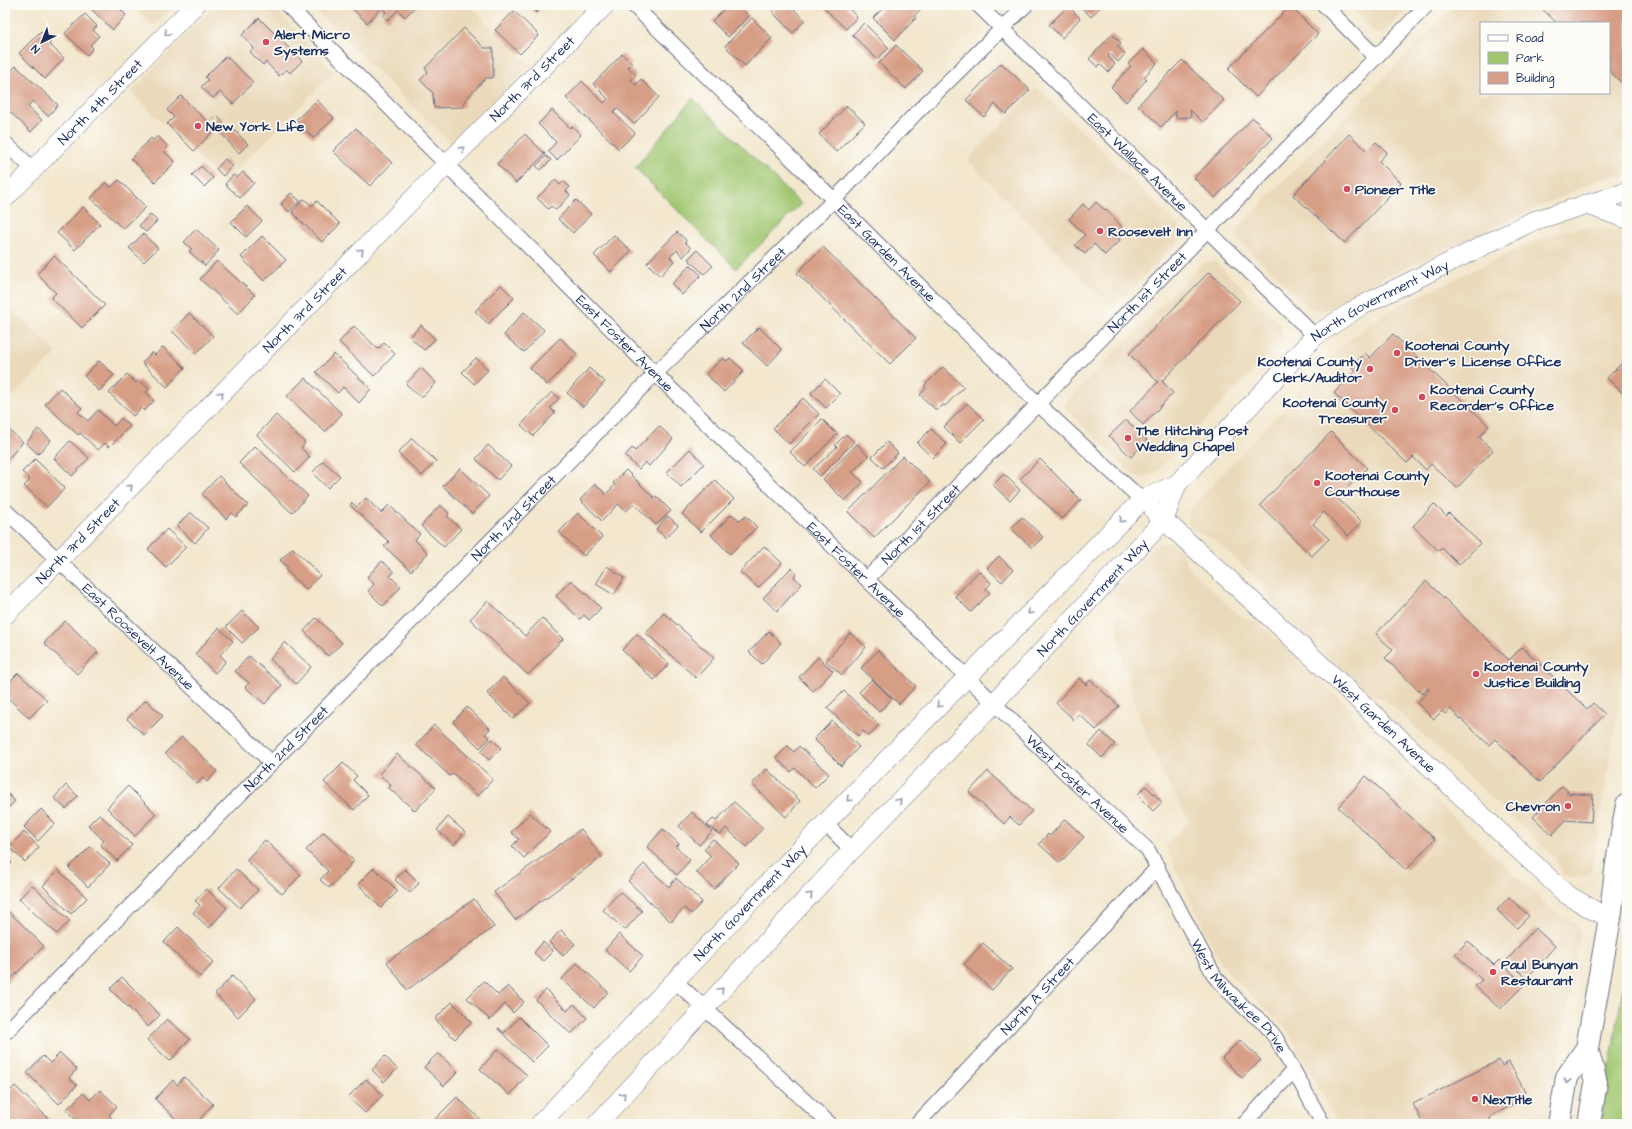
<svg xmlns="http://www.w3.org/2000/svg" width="1632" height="1129" font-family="'Architects Daughter',sans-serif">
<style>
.built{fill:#ead9ba;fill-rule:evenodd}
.green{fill:#a0c670;stroke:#5e7a67}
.building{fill:#d79e86}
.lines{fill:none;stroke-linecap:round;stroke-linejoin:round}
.street-casing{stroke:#676f85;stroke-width:16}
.secondary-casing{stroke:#676f85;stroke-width:20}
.primary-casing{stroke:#676f85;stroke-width:24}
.street{stroke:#fff;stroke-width:14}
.secondary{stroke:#fff;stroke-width:19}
.primary{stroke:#fff;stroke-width:22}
.oneway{stroke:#8d97ae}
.poi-dot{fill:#d1495b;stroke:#fdfcf7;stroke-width:1.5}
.labels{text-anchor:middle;stroke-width:3.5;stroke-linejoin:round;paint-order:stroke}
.poi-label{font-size:14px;font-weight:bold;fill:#1b2f5e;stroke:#fdfcf7;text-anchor:start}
.street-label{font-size:14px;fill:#1b2f5e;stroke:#fdfcf7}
</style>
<rect width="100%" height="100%" fill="#fdfcf7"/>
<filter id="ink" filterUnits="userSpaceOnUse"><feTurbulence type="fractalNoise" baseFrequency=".025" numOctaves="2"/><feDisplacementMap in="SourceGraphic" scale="8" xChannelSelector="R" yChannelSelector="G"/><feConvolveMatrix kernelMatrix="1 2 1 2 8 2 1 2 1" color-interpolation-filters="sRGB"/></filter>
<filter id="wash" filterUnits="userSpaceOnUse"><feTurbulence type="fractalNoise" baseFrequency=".012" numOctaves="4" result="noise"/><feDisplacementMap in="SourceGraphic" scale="16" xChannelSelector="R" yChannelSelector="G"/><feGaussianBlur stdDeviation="0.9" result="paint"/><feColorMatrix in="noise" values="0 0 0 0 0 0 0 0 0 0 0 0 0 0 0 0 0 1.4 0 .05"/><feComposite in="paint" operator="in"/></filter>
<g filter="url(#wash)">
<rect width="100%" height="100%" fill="#f3e7ce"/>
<path class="built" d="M132 5H174L153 26Z
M214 5H272L334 72 224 183 131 92Z
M310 5H469L531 66 454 144H451Z
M1347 5H1411L1382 35H1380L1376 33Z
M1455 5H1627V177L1615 176 1602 178 1359 289 1326 310H1319L1311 308 1304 303 1236 237 1237 229ZM1481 23H1609V93H1481Z
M1037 87 1184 231V234L1180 240 1113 309 968 160Z
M1582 228 1606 229 1627 232V651L1593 863 1591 869 1586 876 1573 879 1563 875 1556 858 1390 704 1383 698 1366 693 1276 608 1264 585 1215 540 1193 530 1188 524 1187 515 1189 510 1339 348 1359 332 1383 315 1405 303 1532 242 1562 231Z
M1214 261 1279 323 1282 328V340L1156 473 1145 478 1137 477 1130 472 1064 407V404L1203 263Z
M5 302 57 353 5 403Z
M1160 543H1169L1178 547 1183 555 1186 563 1189 568 1236 613 1260 623 1349 708 1360 731 1555 912 1563 917 1576 923 1580 933 1549 1124H1338L1290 1035 1283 1025 1239 984 1228 973 1218 957 1165 846 1189 821 1162 773 1136 708 1124 663 1117 623 1114 591 1154 547Z"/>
<path class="green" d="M693 98 801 204 736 269 635 168Z
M1627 964V1124H1600Z"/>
<g id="blocks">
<path class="building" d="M91 5H116L126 15 113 30 89 7Z
M349 5H417L405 17 398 10 388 20 383 16 386 12 381 8 367 23Z
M521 5H544L536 13 529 7 526 10Z
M728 5H738L749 16 728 37 712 21Z
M779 5H789L805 20 793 33 772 12Z
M821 5H845L857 17 846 29Z
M886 5H921L923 7 914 16 916 18 895 40 873 18Z
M1079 5H1098L1100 7 1091 17Z
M1538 5H1627V88L1609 71V23H1557Z
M1068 6 1080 18 1062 38 1049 25Z
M1290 6 1318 34 1256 97 1228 69Z
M514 11 539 35 520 54 495 30Z
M85 14 97 26 93 30 99 36 90 45 93 48 87 55 65 33Z
M259 18 302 61 290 73 286 69 279 76 266 62 263 65 250 52 254 48 242 35Z
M752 18 772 38 745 66 725 46Z
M864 23 889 48 877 59 852 35Z
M464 28 484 48H493V78H486L464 101V107L434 108 433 93 420 80 428 72 425 68Z
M41 31 51 42 49 44 64 58 45 79 19 53Z
M1112 34 1121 43 1117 46 1125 54 1118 62 1110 54 1108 56 1115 64 1108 72 1100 64 1098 67 1089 59Z
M896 45 923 71 906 89 879 63Z
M1143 49 1157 63 1144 77 1147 79 1126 102 1111 87 1131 66 1128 64Z
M622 54 632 64 628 67 636 75 631 80 636 85 641 79 659 97 634 124 617 108 613 112 635 133 619 149 566 98 582 81 604 103 608 99 593 84Z
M226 56 253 82 233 104 220 92 213 98 201 87 208 80 205 77Z
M1182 60 1224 100 1203 122 1190 110 1191 117 1176 118V111L1161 127 1138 105Z
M1001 63 1030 90 1006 114 995 104 984 117 966 100Z
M16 66 58 105 48 116 32 101 28 107 42 120 31 132 5 107V77Z
M181 96 209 123 217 116 231 130 232 128 248 144 239 153 216 128 194 151 167 124 174 117 167 110Z
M317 100 334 118 313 138 296 120Z
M847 106 865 123 836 152 819 134Z
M552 110 570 128 572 126 581 135 557 160 548 151 556 142 538 124Z
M1253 118 1273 138 1215 198 1194 178Z
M356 128 392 163 370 186 333 151Z
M525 134 545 154 516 183 497 164Z
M1349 134 1367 151 1376 142 1387 152 1379 161 1401 183 1345 243 1293 195Z
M158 136 168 147 164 151 175 162 155 182 131 159 151 138 153 140Z
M546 156 551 160 541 170 536 166Z
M225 159 232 166 223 176 216 169Z
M201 166 213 178 204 187 192 175Z
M243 172 254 183 240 198 225 184 233 175 237 178Z
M119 180 146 207 123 229 91 198 106 182 111 187Z
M555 180 560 185 563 181 570 187 566 191 570 195 556 210 551 206 548 209 537 198Z
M291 193 300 201 289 212 281 204Z
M304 199 312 206 317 201 340 224 322 242 292 212Z
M576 200 591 214 573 233 558 219Z
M1096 202 1105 210 1106 209 1122 227 1115 235 1120 240 1105 255 1094 244 1085 254 1075 245 1085 235 1069 219 1083 204 1089 210Z
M247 206 262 221 246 237 231 222Z
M83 207 100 224 75 250 57 233Z
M150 214 157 221 146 232 139 226Z
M196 229 219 250 205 266 189 251 192 249 184 242Z
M677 232 686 240 685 242 691 248 683 257 677 250 670 257 674 261 660 276 647 263Z
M143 234 158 248 144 262 129 248Z
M614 235 631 251 611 272 594 255Z
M262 236 286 260 264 281 241 257Z
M823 247 916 338 890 364 797 273Z
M697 250 713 266 704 274 688 259Z
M54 256 105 305 82 328 51 298 56 293 37 274Z
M217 261 255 295 238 314 200 279Z
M690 265 701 275 682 295 672 284Z
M1209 272 1240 301 1162 381 1173 393 1143 425 1130 411 1158 382 1129 354Z
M501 285 514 298 488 324 475 311Z
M524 312 544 330 524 352 504 335Z
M189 313 213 336 196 354 172 331Z
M421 325 435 339 424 350 410 337Z
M354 326 378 349 384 343 395 354 374 376 339 342Z
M759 327 782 350 767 366 743 343Z
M1393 334 1489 426 1479 437 1493 450 1457 488 1431 464 1426 470 1413 457 1407 463 1334 393 1356 370 1352 367 1365 353 1370 358Z
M560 338 577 354 547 385 530 368Z
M163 347 185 368 167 387 142 363 152 352 155 355Z
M334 354 371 389 359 403 343 387 338 393 316 372Z
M476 358 488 370 474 384 462 372Z
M723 358 727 361 730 358 744 371 724 392 706 374Z
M1627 358V397L1607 378Z
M99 361 114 375 99 391 84 376Z
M943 367 964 387 945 406 943 405 937 411 920 395 926 388 924 386Z
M421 368 436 383 421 398 406 384Z
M589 368 605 382 583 407 567 393Z
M127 374 136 383 139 380 149 389 146 392 154 401 144 411 141 408 133 416 109 393Z
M305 378 342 414 325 432 287 396Z
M825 379 840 394 826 408 811 393Z
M60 388 82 408 78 412 88 421 98 410 114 426 121 418 130 426 109 447 105 443 98 450 80 433 78 435 45 404Z
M552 392 559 398 550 408 555 413 533 436 521 425Z
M803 398 819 414 789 444 773 428Z
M967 403 984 419 960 443 944 427Z
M276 415 305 443 301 448 310 457 295 472 257 435Z
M822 419 837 434 805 467 790 452Z
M1126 420 1147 440 1131 457 1109 436Z
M659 426 673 439 649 466 645 462 639 469 625 456 632 448 635 451Z
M38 429 51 440 38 454 26 443Z
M931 429 947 444 933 458 917 443Z
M9 430 23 442 5 462V435Z
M1331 432 1367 468 1337 498 1362 522 1348 536 1324 512 1313 524 1329 539 1312 556 1260 505Z
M846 434 854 442 820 476 813 469 837 447 835 445Z
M412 438 436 461 422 476 398 453Z
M70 441 89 458 72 476 54 458Z
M887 442 898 453 883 468 872 457Z
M857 444 868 456 852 472 863 482 845 501 823 479Z
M488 445 511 466 498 480 476 459Z
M255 446 308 496 292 513 239 463Z
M690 449 704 464 681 487 667 472Z
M903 456 930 482 874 538 848 512Z
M35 459 65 488 47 507 24 486 30 480 22 472Z
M1040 459 1081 500 1062 519 1020 479Z
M323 461 340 476 328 488 312 473Z
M460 468 489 496 472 514 443 486Z
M626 470 654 498 656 496 671 511 656 525 634 504 626 511 618 504 602 521 580 500 595 484 606 494 615 485 613 483Z
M1004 474 1020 490 1010 501 993 485Z
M219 476 248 505 236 517 232 513 226 519 202 494Z
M715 480 734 499 701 532 682 514Z
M366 498 381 513 389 505 420 534 415 540 428 553 411 571 384 546 389 542 350 505 352 503 357 507Z
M1434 504 1446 516 1449 513 1480 543 1459 565 1442 548 1439 551 1413 526Z
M440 505 449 513 447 516 461 529 444 547 421 526Z
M190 512 208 528 195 543 177 526Z
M578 513 602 537 584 556 559 532Z
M732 514 740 521 746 516 757 527 730 554 711 535Z
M668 516 678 525 666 538 656 529Z
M1022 517 1043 537 1032 548 1011 528Z
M167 529 186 547 166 567 148 549Z
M764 546 782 563 758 588 740 572Z
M293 548 320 575 306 590 286 570 288 568 280 560Z
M999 556 1013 570 1002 582 987 568Z
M382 561 394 572 390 576 401 587 383 606 368 591 374 584 367 577Z
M607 566 624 578 614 595 596 584Z
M791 568 796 574 794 577 802 584 777 611 763 598Z
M979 571 991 583 986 589 990 593 971 612 955 596Z
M571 580 601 608 589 620 584 615 580 619 556 596Z
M1426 581 1509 660 1522 647 1587 709 1593 703 1605 714 1540 782 1495 739 1489 745 1450 709 1445 714 1442 711 1434 719 1417 703 1429 690 1428 688 1422 694 1385 658 1393 650 1376 634Z
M488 601 525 636 542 618 563 639 528 675 470 619Z
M242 611 259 627 242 643 226 627Z
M664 613 714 658 696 678 646 633Z
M316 618 342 643 328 656 304 631Z
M65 621 98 652 77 674 44 643Z
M219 628 233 641 220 655 226 661 215 673 195 654Z
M769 631 781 643 762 664 749 652Z
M850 633 866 647 842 675 826 661Z
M637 634 669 664 654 680 622 650Z
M285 642 311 667 296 684 270 659Z
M878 650 916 686 899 704 861 668Z
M249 656 282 685 265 704 245 687 249 683 235 671Z
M818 657 833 671 813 691 799 677Z
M18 673 47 700 29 718 5 695V686Z
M503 677 530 703 513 719 487 693Z
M1079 678 1086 685 1090 680 1119 706 1096 730 1079 714 1074 720 1056 703Z
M872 679 892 699 879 712 859 692Z
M844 691 879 725 869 736 863 731 858 736 827 708Z
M146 700 163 716 144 735 127 719Z
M467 707 490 729 485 734 490 738 480 748 453 722Z
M832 721 859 747 841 766 814 739Z
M434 725 493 779 478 796 453 773 450 776 416 745Z
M1101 731 1115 744 1102 758 1089 745Z
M182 737 217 771 207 782 203 778 197 784 165 753Z
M492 739 501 748 489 760 481 751Z
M788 746 794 752 799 746 829 774 815 788 795 768 791 772 776 758Z
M397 754 436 788 415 811 389 788 391 785 379 774Z
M343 763 357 776 353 780 368 795 354 810 324 782Z
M767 769 800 801 786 817 752 784Z
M988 771 1032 811 1019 825 1010 817 1004 824 969 792Z
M1366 776 1435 839 1406 870 1338 807Z
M66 785 78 796 66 809 54 798Z
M128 786 156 814 135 836 107 808Z
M1146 786 1162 802 1153 811 1137 795Z
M1562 786 1568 791 1566 793 1593 795 1591 822 1566 820 1552 835 1533 817Z
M5 791 15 801 7 809 5 807Z
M734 802 763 828 747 847 726 828 720 835 707 825 713 819 716 821Z
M41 809 55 823 38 841 24 827Z
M692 812 712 831 699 845 679 826Z
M530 813 550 832 524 858 512 846 519 839 511 832Z
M99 814 132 845 117 861 101 845 104 841 88 825Z
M448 817 465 832 454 845 437 830Z
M1065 819 1084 837 1060 863 1039 844 1048 834 1050 836Z
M581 829 602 857 515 920 494 892Z
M663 829 679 844 676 847 690 860 677 875 647 847Z
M24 832 39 847 25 862 9 847Z
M324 832 354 861 329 888 320 880 328 871 306 850Z
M713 839 739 863 714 889 696 872 711 856 704 849Z
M265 840 301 875 282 894 246 860Z
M91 846 110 864 88 887 69 868Z
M5 857 12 863 5 870Z
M644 864 669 887 676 878 702 902 691 914 684 908 671 922 628 881Z
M374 868 398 891 381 908 358 884Z
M236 869 258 890 240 908 219 888Z
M405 869 419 883 410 893 395 880Z
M58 870 87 898 71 914 43 886Z
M32 885 70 921 57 934 19 899Z
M206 889 227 908 209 928 193 913 200 905 195 901Z
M620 892 642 911 625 930 603 910Z
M1509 897 1529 916 1517 928 1497 910Z
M474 899 494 927 407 990 387 962Z
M5 908 44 946 5 985Z
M178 927 214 962 200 977 164 942Z
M1535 928 1555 946 1527 978 1507 960Z
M561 930 575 944 563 956 549 942Z
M619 934 643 956 629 971 605 950Z
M1468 941 1494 965 1499 960 1524 985 1500 1009 1475 986 1482 980 1455 954Z
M543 942 553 951 543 961 534 953Z
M983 943 1012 969 992 990 964 964Z
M577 963 608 992 594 1008 562 979Z
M232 976 256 999 238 1017 215 994Z
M122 977 160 1015 148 1027 110 989Z
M484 981 498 995 508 986 524 1002 513 1013 505 1004 490 1020 467 998Z
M546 990 567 1011 574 1004 587 1018 571 1034 536 1000Z
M452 1002 472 1022 455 1039 435 1019Z
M519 1017 548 1046 532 1062 498 1029 499 1028 504 1033Z
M167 1019 190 1039 170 1061 147 1040Z
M1240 1040 1261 1060 1242 1078 1222 1058Z
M498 1049 527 1075 510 1095 480 1069Z
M60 1053 77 1069 69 1078 77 1085 59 1104 27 1073 43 1056 50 1063Z
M438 1053 458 1072 444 1086 424 1067Z
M385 1056 397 1069 384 1082 372 1070Z
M1499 1060 1502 1066 1509 1062 1525 1092 1517 1096 1520 1101 1491 1116 1489 1124H1423L1413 1104Z
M184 1077 213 1104 200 1119 206 1124H181L155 1099 173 1080 177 1085Z
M366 1079 383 1095 365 1113 348 1097Z
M15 1086 49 1119 43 1124H5V1096Z
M100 1090 117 1106 109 1115 116 1122 114 1124H80L66 1110 83 1093 90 1100Z
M457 1097 484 1123 483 1124H438L434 1120Z"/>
</g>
</g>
<g filter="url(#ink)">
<use href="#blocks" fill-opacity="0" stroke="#676f85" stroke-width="1"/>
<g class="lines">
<g class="street-casing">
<g id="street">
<path id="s1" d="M287 5 670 388 1077 784 1148 850 1215 977 1246 1009 1266 1025 1277 1040 1323 1124"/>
<path id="s2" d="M633 5 834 200 1038 404 1142 500"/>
<path id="s3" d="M978 5 1315 336"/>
<path d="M1324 5 1376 57"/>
<path d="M5 143 33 169"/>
<path id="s4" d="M5 510 272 763"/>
<path id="s5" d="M867 579 1427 5"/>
<path d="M825 823 852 850"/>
<path d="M674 980 830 1124"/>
<path id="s6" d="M5 1033 656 373 834 200 917 112 1026 5"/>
<path id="s7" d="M917 1124 1158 867"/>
<path d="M1244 1124 1293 1071"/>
</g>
</g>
<g class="secondary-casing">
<g id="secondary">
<path id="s8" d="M5 198 195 5"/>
<path d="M1585 204 1627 219"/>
<path id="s9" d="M1154 511 1272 619 1566 894 1595 911 1610 918"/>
<path id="s10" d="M5 615 447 164 605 5"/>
<path id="s11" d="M540 1124C737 913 938 705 1142 500L1177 484 1315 336 1359 307 1533 221 1627 192"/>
<path id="s12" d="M597 1124 852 850 994 703 1164 520 1177 484"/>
</g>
</g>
<g class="primary-casing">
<path id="primary" d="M1587 1048 1596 1083 1589 1124
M1559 1124 1567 1077 1587 1048 1610 918 1617 863 1627 805"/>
</g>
<use href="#street" class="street"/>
<use href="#secondary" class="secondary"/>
<use href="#primary" class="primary"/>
</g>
<defs><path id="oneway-chevron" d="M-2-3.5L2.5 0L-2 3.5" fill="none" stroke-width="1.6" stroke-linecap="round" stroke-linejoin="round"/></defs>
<g class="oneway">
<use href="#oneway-chevron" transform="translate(167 33) rotate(135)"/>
<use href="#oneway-chevron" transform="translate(462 149) rotate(-45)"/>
<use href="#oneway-chevron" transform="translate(361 251) rotate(-45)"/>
<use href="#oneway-chevron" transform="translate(221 394) rotate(-46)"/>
<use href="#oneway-chevron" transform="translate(130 487) rotate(-46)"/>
<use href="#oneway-chevron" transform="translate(1122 520) rotate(135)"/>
<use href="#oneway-chevron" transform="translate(1030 612) rotate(135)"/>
<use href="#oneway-chevron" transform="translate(939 705) rotate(134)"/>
<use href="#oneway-chevron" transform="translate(849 799) rotate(134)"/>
<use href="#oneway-chevron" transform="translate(899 801) rotate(-46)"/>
<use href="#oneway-chevron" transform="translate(810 895) rotate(-47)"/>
<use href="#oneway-chevron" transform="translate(721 990) rotate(-47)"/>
<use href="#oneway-chevron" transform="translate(1567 1081) rotate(105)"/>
<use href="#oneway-chevron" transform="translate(623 1095) rotate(-47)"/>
</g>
</g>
<g class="poi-dot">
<circle cx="266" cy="42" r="4"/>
<circle cx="198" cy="126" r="4"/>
<circle cx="1347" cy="189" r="4"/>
<circle cx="1100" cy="231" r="4"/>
<circle cx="1397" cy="353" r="4"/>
<circle cx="1370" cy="369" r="4"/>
<circle cx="1422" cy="397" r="4"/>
<circle cx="1395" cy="410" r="4"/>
<circle cx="1128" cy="438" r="4"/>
<circle cx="1317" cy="483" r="4"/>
<circle cx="1476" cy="674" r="4"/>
<circle cx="1568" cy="806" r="4"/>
<circle cx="1493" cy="972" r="4"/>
<circle cx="1475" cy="1099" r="4"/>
</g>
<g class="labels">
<g class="poi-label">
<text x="274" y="39">Alert Micro<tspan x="274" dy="16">Systems</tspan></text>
<text x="206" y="131">New York Life</text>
<text x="1355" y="194">Pioneer Title</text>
<text x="1108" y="236">Roosevelt Inn</text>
<text x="1405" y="350">Kootenai County<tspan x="1405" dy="16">Driver's License Office</tspan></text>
<text x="1362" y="366" text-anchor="end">Kootenai County<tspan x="1362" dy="16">Clerk/Auditor</tspan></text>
<text x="1430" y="394">Kootenai County<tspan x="1430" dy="16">Recorder's Office</tspan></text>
<text x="1387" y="407" text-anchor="end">Kootenai County<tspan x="1387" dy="16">Treasurer</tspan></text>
<text x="1136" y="435">The Hitching Post<tspan x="1136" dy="16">Wedding Chapel</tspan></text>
<text x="1325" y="480">Kootenai County<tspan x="1325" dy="16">Courthouse</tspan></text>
<text x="1484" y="671">Kootenai County<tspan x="1484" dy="16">Justice Building</tspan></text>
<text x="1560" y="811" text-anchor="end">Chevron</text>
<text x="1501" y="969">Paul Bunyan<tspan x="1501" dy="16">Restaurant</tspan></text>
<text x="1483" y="1104">NexTitle</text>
</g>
<g class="street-label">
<text dy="5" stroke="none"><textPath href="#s10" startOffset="752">North 3rd Street</textPath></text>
<text dy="5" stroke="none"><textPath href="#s8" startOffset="135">North 4th Street</textPath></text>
<text dy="5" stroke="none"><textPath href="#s3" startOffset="224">East Wallace Avenue</textPath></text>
<text dy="5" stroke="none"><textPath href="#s2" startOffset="355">East Garden Avenue</textPath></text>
<text dy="5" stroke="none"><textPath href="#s6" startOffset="1048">North 2nd Street</textPath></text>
<text dy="5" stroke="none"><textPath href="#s5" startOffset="401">North 1st Street</textPath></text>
<text dy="5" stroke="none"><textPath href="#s11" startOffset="1182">North Government Way</textPath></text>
<text dy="5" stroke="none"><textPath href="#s10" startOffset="428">North 3rd Street</textPath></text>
<text dy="5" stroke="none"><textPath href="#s1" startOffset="478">East Foster Avenue</textPath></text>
<text dy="5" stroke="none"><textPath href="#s6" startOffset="724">North 2nd Street</textPath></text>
<text dy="5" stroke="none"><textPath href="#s5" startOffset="77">North 1st Street</textPath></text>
<text dy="5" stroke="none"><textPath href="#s10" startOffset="104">North 3rd Street</textPath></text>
<text dy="5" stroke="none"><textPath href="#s1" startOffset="802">East Foster Avenue</textPath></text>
<text dy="5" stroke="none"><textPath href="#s12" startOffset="723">North Government Way</textPath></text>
<text dy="5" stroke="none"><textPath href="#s4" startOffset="184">East Roosevelt Avenue</textPath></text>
<text dy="5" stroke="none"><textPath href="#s9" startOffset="313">West Garden Avenue</textPath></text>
<text dy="5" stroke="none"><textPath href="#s6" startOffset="400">North 2nd Street</textPath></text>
<text dy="5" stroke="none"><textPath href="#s1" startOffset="1110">West Foster Avenue</textPath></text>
<text dy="5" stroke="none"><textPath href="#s11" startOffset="305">North Government Way</textPath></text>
<text dy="5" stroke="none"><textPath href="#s7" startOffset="176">North A Street</textPath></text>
<text dy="5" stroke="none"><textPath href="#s1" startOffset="1380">West Milwaukee Drive</textPath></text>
</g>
</g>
<rect width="1632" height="1129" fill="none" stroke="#fdfcf7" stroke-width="20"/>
<rect x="1480" y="22" width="130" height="72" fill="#fdfcf7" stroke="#a3aaba"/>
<rect x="1488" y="35" width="20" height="6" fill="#ffffff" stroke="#a3aaba"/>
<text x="1516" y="42" font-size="12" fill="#1b2f5e">Road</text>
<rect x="1488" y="52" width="20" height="12" fill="#a0c670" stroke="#a3aaba"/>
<text x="1516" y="62" font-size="12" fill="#1b2f5e">Park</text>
<rect x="1488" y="72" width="20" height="12" fill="#d79e86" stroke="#a3aaba"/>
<text x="1516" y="82" font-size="12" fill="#1b2f5e">Building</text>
<g transform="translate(42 42) rotate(223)" stroke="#fdfcf7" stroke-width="3" paint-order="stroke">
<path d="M0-3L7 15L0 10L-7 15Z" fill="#1b2f5e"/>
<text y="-6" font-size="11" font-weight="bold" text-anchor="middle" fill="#1b2f5e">N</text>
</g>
</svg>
